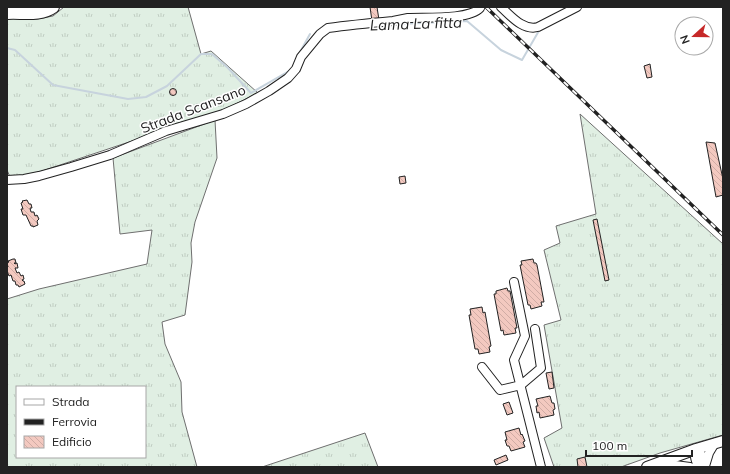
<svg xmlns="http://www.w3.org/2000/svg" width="730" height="474" font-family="Mulish,sans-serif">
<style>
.grass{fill:url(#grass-tufts);stroke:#6f6f6f;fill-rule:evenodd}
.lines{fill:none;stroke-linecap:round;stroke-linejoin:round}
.stream{stroke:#c7d3dd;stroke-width:2}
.building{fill:url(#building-back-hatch);stroke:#222}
.minor-casing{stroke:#222;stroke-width:10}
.major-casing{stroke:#222;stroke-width:12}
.highway-casing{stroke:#222;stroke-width:14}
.minor{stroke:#fff;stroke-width:8}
.major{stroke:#fff;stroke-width:10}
.highway{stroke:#fff;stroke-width:12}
.rail-casing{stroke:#222;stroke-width:3.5}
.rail{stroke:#fff;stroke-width:2;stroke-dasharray:6;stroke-linecap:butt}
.labels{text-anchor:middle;stroke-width:3;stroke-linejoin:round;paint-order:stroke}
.street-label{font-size:14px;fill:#222;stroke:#fff}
.water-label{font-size:15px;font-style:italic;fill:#222;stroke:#fff}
</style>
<defs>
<pattern id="grass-tufts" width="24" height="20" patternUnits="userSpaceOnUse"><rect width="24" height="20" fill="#e0efe3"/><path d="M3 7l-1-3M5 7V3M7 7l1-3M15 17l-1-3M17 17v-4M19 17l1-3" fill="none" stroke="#c0cdc2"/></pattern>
<pattern id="building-back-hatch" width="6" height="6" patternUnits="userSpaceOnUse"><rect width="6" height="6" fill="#f3c9c0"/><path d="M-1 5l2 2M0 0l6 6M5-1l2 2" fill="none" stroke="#d0aca5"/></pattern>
</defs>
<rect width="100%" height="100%" fill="#fff"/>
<path class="grass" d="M64 7H188L201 54 211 51 258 93 219 112 24 177H10L7 170V18L37 19 53 16Z
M580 114 723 244V435L660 453 621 467H554L544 438 562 428 544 325 561 320 544 250 560 243 556 226 596 214Z
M215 120 217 158 195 222 191 243 192 262 185 315 162 322 165 344 181 382 182 412 197 467H7V299L39 289 147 264 152 230 120 234 113 158ZM17 387H145V457H17Z
M365 433 378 467H262Z"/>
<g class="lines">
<path class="stream" d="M399 24 467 21 501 50 522 60 540 29
M7 48 15 50 53 85 128 99 146 97 167 86 201 54H212L228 68 251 93 289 71
M300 52 310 34"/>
</g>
<path class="building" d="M370 7H377L379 20 372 21Z
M650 64 652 77 647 78 644 66Z
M169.5 92a3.5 3.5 0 1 1 7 0a3.5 3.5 0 1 1-7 0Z
M706 142 715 143 723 179V195L716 197Z
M405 176 406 183 400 184 399 177Z
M27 200 29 204H31L32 208H30L31 212H34L35 216 37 215 39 219 37 221 38 225 33 227V226H31L26 215H23L21 209H23L21 203 23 202 22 201Z
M597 219 609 280 605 281 593 220Z
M13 259H15L16 263H14L15 264 17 263 18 268H15L17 273 19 272 21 276 23 275 24 279 22 280 23 281H24L25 284 19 287 18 285H16L15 281H13L11 275 9 276 7 271V267H8L7 263 9 262 8 261Z
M533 259 534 263H536L537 265 544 302H541L542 306 531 309 530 305H528L520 265H522L521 261Z
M507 288 508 291H510L517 328H515L516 333 504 335 503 330 501 331 494 294H496V291Z
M482 307 483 313 485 312 491 346 489 347 490 352 479 354 478 349H475L469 315H471L470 309Z
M552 372 554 388 549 389 546 373Z
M550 396 552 403H554L555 409 553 410 554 415 540 418 539 412 537 413 536 406H538L536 399Z
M509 402 513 413 507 415 503 404Z
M519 428 521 435 522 434 525 441 523 442 525 447 511 451 509 446H507L505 440H507L505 432Z
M506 455 508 460 496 465 494 460Z
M585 457 587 467H578L577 459Z"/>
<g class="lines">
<g class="minor-casing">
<path id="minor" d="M501 7C511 16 523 31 538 27L577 7
M7 180 24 179 39 176 71 167 110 155 166 131 223 114 246 104 269 91 288 78 296 69 301 57 320 34 328 28C350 25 371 23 393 21 398 20 403 19 408 18 425 17 469 20 480 8
M514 282 525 336 514 360 541 467
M482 367 500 390 521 385 541 368 535 329
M660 463 690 467
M705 466 709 453 715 443
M698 467C696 460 693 456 696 449L701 454 705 464"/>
</g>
<g class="major-casing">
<path id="major" d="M647 467 696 449 723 441"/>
</g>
<g class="highway-casing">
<path id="highway" d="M7 13C22 12 41 16 53 7"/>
</g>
<use href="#minor" class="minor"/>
<use href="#major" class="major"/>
<use href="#highway" class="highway"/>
<g class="rail-casing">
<path id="rail" d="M486 7 723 235"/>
</g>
<use href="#rail" class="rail"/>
</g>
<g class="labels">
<g class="street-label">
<text transform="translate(193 109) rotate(-21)" y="5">Strada Scansano</text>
</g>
<g class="water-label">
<text transform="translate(416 24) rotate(-2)" y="5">Lama La fitta</text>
</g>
</g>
<rect width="730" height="474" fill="none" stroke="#222222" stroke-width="16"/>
<rect x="16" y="386" width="130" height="72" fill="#ffffff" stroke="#a7a7a7"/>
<rect x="24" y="399" width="20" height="6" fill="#ffffff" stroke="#a7a7a7"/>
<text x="52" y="406" font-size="12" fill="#222222">Strada</text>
<rect x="24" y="419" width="20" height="6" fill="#222222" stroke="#a7a7a7"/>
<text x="52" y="426" font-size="12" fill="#222222">Ferrovia</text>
<rect x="24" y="436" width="20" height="12" fill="url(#building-back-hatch)" stroke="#a7a7a7"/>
<text x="52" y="446" font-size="12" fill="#222222">Edificio</text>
<g transform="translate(694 36) rotate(249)"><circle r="19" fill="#ffffff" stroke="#a7a7a7"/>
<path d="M0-3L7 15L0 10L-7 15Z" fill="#c62828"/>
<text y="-6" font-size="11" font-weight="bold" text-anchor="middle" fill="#222222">N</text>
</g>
<path d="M586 450v6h106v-6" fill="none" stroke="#222222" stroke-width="2"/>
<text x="592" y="450" font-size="12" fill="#222222" stroke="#ffffff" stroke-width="3" paint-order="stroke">100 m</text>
</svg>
